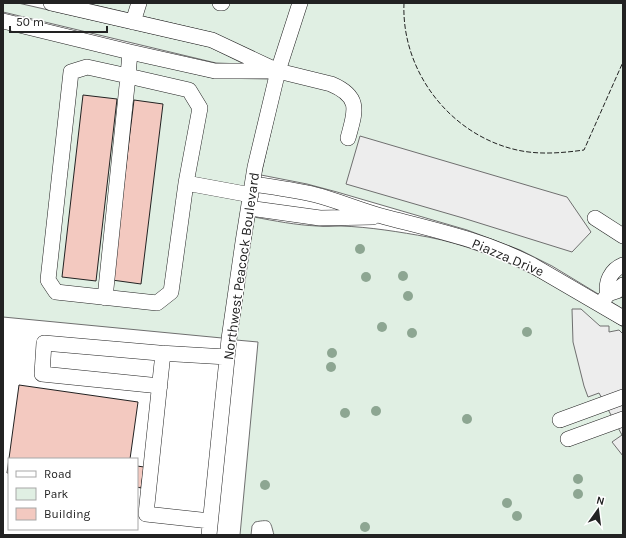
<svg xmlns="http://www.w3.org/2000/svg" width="626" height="538" font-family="Karla,sans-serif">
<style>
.green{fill:#e0efe3;stroke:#6f6f6f}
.parking{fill:#ededed;stroke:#6f6f6f}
.building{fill:#f3c9c0;stroke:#222}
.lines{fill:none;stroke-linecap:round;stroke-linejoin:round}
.minor-casing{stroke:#222;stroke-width:16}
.minor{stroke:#fff;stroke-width:15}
.fence{stroke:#222;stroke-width:1;stroke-dasharray:5 2;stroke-linecap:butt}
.tree{fill:#8da692}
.labels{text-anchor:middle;stroke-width:3;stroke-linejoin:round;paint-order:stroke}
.street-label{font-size:14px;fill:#222;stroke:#fff}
</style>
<rect width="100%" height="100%" fill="#fff"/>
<path class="green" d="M3 3H18L210 47 244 64 216 63 3 12Z
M86 3H293L274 62 214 33Z
M307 3H623V309L552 266 520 250 494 240 467 230 337 192 307 184 261 175 284 74Z
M3 28 213 78 269 79 222 338 3 317Z
M254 217C275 221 296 225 317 226 325 227 333 226 341 226 370 227 400 232 428 237 499 251 563 289 623 327V535H274C270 520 271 519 255 522L252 526 251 535H240L258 342 236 340Z"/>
<path class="parking" d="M360 136 567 197 591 232 572 252 463 218 346 184Z
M572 309H581L600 326H609V332L619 330 623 334V456L612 442 622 435 599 393 588 397 584 386 573 342Z"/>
<path class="building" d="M83 95 117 99 96 281 62 277Z
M134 100 163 104 141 284 112 280Z
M19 385 138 402 130 459H9V473H7Z
M137 466 144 467 141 488 137 487Z"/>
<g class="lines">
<g class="minor-casing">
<path id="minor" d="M51 3 212 40 278 71 331 84C362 97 355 112 348 138
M220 3H222
M3 21 130 52 215 71H272
M133 22 139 3
M130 52 128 76 87 67 71 72 48 280 56 292 157 303 171 292 186 183 251 195
M253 184C274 187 295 190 316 195 339 201 362 211 385 217 435 230 486 241 532 265L623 318
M249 208 320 218 373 217
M595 218 623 236
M608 294C605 282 611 270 623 265
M105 298 128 76 189 90 200 108 186 183
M602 302 608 294 617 291 623 285
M163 353 146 514 210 521
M160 386 42 374 44 343 159 353 227 357
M560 420 623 397
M568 439 623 419
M209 535 229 339 243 242 255 167 278 71 300 3"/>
</g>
<use href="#minor" class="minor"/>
<path class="fence" d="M404 3C401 71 450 135 517 150 539 155 562 153 584 150L623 62"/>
</g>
<g class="tree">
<circle cx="360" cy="249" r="5"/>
<circle cx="403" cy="276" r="5"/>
<circle cx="366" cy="277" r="5"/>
<circle cx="408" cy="296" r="5"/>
<circle cx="382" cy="327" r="5"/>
<circle cx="527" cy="332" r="5"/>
<circle cx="412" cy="333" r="5"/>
<circle cx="332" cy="353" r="5"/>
<circle cx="331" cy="367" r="5"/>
<circle cx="376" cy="411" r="5"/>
<circle cx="345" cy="413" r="5"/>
<circle cx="467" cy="419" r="5"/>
<circle cx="578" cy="479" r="5"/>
<circle cx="265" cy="485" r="5"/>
<circle cx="578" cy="494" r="5"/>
<circle cx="507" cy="503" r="5"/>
<circle cx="517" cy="516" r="5"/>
<circle cx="365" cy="527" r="5"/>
</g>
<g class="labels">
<g class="street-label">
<text transform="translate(508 257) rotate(23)" y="5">Piazza Drive</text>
<text transform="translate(241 266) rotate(-82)" y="5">Northwest Peacock Boulevard</text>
</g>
</g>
<rect width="626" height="538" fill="none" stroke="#222222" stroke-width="8"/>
<rect x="8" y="458" width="130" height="72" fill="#ffffff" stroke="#a7a7a7"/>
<rect x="16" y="471" width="20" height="6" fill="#ffffff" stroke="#a7a7a7"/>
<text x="44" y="478" font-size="12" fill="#222222">Road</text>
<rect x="16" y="488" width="20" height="12" fill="#e0efe3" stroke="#a7a7a7"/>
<text x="44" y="498" font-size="12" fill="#222222">Park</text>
<rect x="16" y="508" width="20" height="12" fill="#f3c9c0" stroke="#a7a7a7"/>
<text x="44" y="518" font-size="12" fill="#222222">Building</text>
<g transform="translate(598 510) rotate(14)" stroke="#ffffff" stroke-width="3" paint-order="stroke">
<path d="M0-3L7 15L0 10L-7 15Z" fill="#222222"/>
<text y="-6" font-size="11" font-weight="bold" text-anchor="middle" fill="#222222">N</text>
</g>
<path d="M10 26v6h97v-6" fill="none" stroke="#222222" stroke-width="2"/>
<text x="16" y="26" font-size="12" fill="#222222" stroke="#ffffff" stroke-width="3" paint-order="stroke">50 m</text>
</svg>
